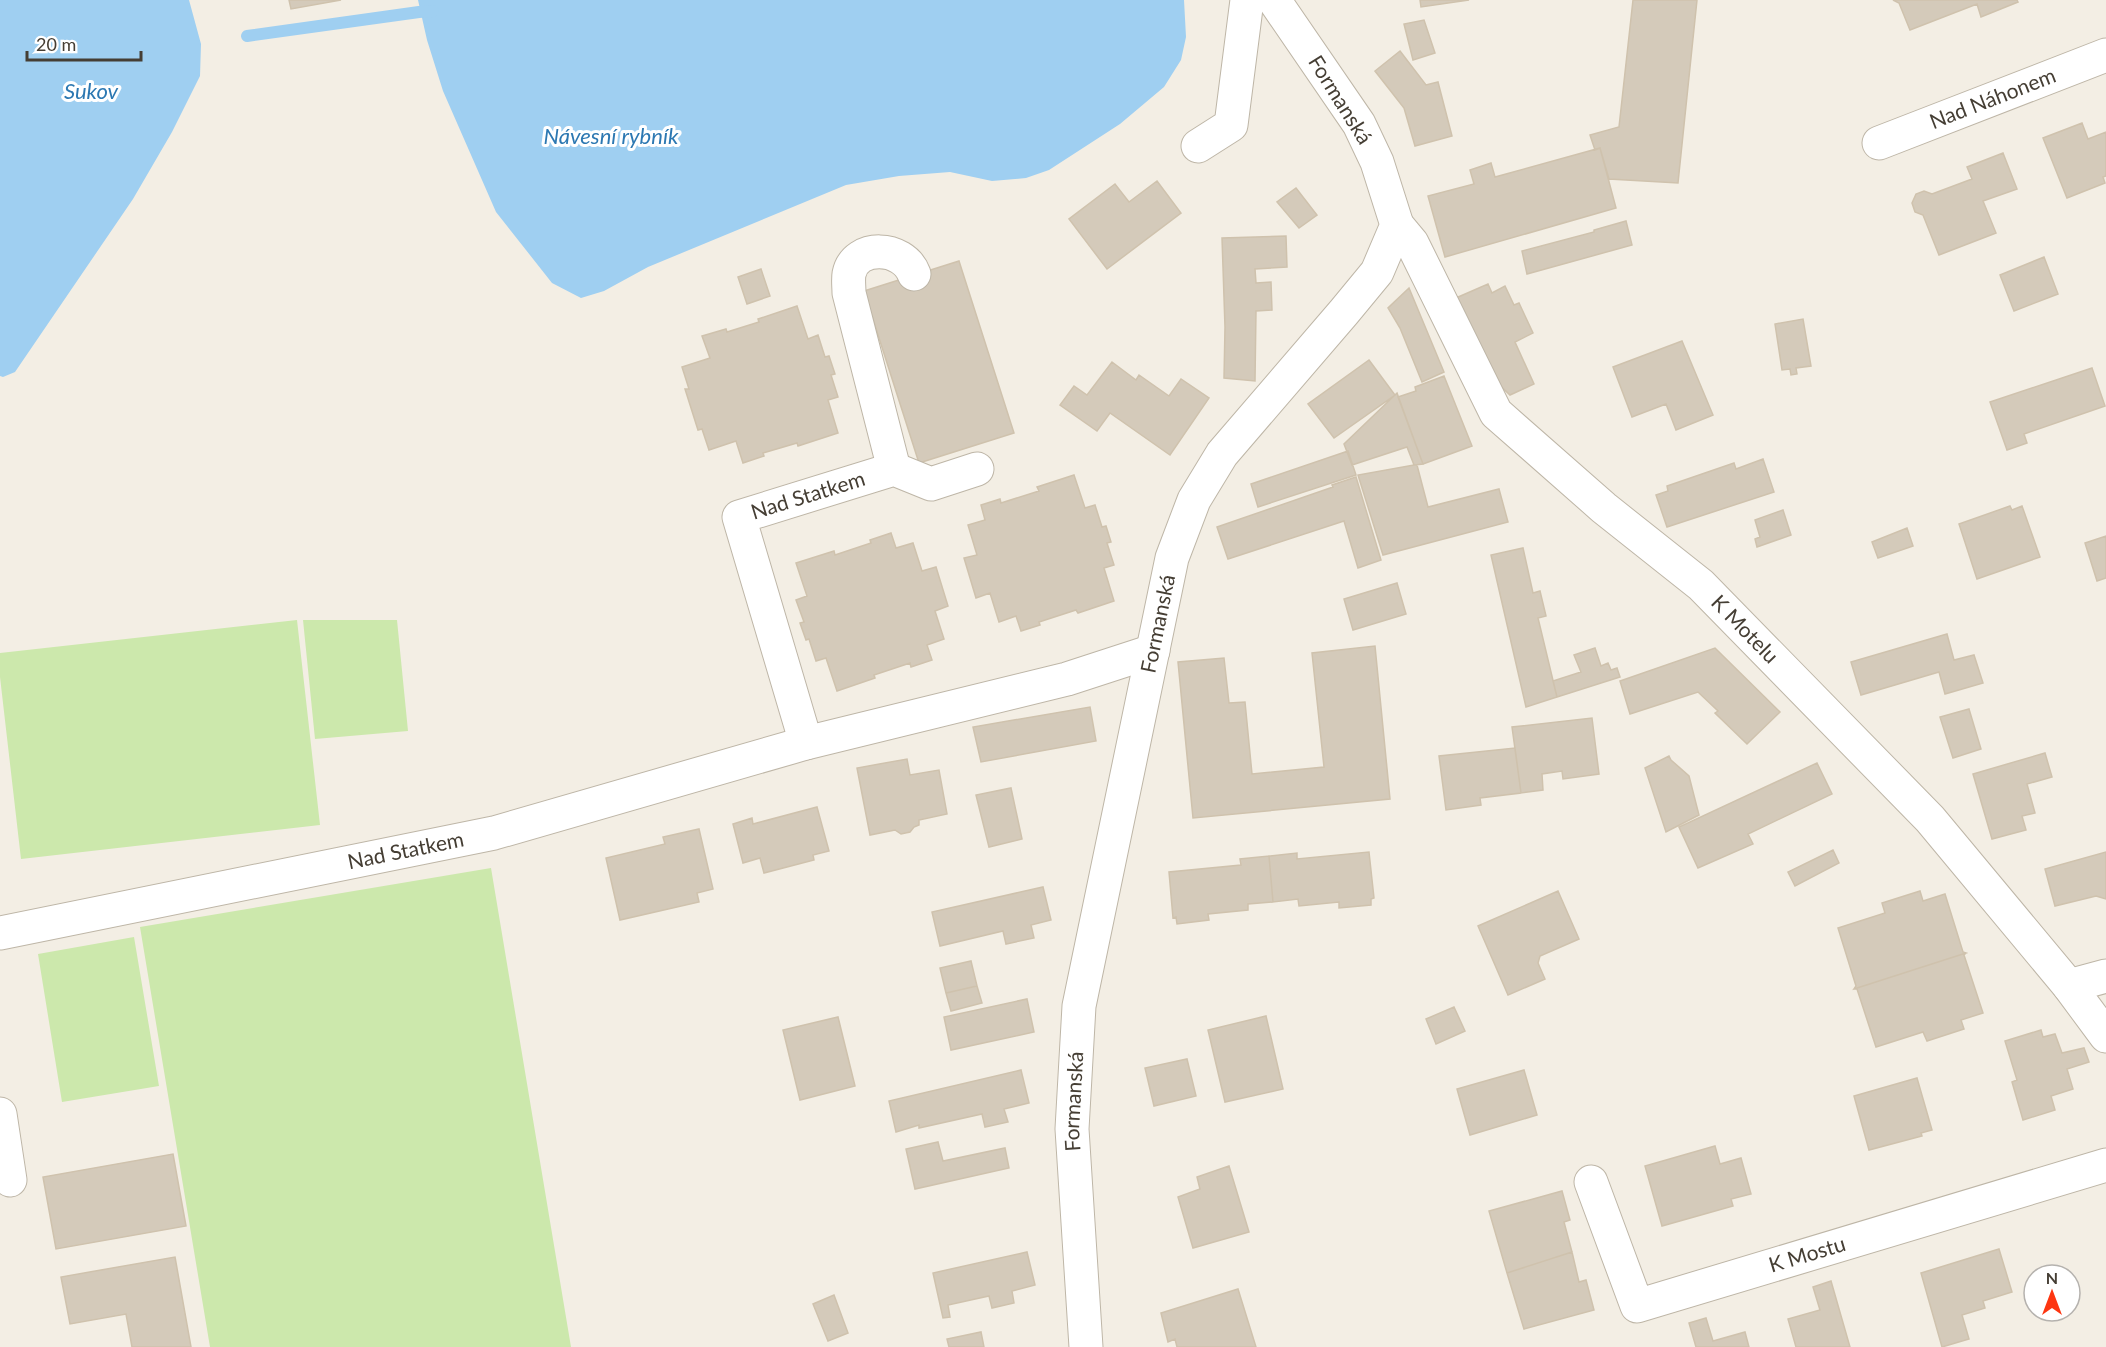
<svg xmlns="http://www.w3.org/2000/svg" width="2106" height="1347" font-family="Lato,sans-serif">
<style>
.green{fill:#cce8ac}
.water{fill:#9fcff1}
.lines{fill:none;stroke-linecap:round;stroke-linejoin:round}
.stream{stroke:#9fcff1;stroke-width:12}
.building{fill:#d4caba;stroke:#cfc2ad;stroke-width:1.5}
.minor-casing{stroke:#beb6a7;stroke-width:35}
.tertiary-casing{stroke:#beb6a7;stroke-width:35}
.minor{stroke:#fff;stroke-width:33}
.tertiary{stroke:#fff;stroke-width:33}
.labels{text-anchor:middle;stroke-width:6;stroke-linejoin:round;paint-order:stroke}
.street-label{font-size:21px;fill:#453e34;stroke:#fff}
.water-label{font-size:22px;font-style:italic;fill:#2c78b2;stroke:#fff}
</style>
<rect width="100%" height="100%" fill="#f3eee4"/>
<path class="green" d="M297 620 320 825 21 859 0 677V653Z
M303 620H397L408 731 315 739Z
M491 868 571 1347H210L140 927Z
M134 937 159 1086 62 1102 38 954Z"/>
<path class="water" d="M0 0H189L201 44 200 76 172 132 133 199 15 372 3 377 0 376Z
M418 0H1184L1186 37 1181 60 1164 87 1120 124 1049 170 1026 178 992 181 950 172 899 176 846 185 648 267 604 291 581 298 552 283 496 212 443 91 427 40Z"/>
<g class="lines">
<path class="stream" d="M247 36 419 12 433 11"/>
</g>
<path class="building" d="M289 0H341L291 9Z
M1420 0H1469L1421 7Z
M1633 0H1697L1678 183 1609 179 1600 148 1595 150 1590 135 1619 127Z
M1893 0H2017L2018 2 1981 17 1977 4 1910 30 1899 3Z
M1424 20 1435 53 1413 60 1404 24Z
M1400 51 1426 85 1438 82 1452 136 1415 146 1404 108 1375 71Z
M2082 123 2088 139 2106 132V176L2103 177 2105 183 2067 198 2043 138Z
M1600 148 1616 208 1445 257 1428 196 1474 184 1470 170 1491 163 1495 177Z
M2003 153 2017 189 1983 201 1996 233 1939 255 1923 215 1915 212 1912 203 1916 194 1924 191 1932 194 1972 179 1967 167Z
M1157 181 1181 213 1107 269 1069 219 1115 184 1129 202Z
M1296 188 1317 215 1299 228 1277 202Z
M1626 221 1632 245 1527 274 1522 251 1594 232V230Z
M1286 236 1287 267 1255 269 1256 283 1271 282 1272 310 1256 311 1255 381 1224 378 1225 327 1222 238Z
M2044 257 2058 294 2014 311 2000 275Z
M959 261 1014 433 919 463 864 291Z
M761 269 770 296 747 304 738 277Z
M1488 284 1492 293 1505 286 1514 305 1519 303 1533 333 1515 342 1534 384 1510 395 1493 379 1456 298Z
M1409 288 1444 372 1422 382 1400 328 1388 308Z
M797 306 808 339 818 335 825 357 829 356 835 374 831 375 838 397 828 400 838 433 798 446 797 443 763 453 764 456 743 463 736 441 709 450 702 429 698 430 685 389H689L682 367 710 358 702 336 726 329 727 332 759 322 758 319Z
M1803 319 1811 366 1796 368 1797 374 1791 375 1790 369 1782 370 1775 324Z
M1682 341 1713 415 1676 430 1666 404 1632 417 1613 367Z
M1369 360 1395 395 1334 438 1308 404Z
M1112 362 1136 380 1139 375 1169 396 1181 379 1209 398 1170 455 1110 413 1097 431 1060 405 1074 386 1087 395Z
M2092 368 2105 406 2024 434 2027 443 2007 450 1990 402Z
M1444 376 1472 446 1423 464 1398 397 1416 391 1415 387Z
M1397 393 1423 464 1414 465 1407 447 1352 465 1344 444Z
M1348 451 1356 475 1258 507 1251 484Z
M1763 459 1774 492 1667 527 1656 495 1668 491 1667 486 1734 463 1736 469Z
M1414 465H1417L1428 507 1499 489 1508 522 1383 555 1358 475Z
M1074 475 1085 508 1095 505 1102 527 1106 526 1111 542 1107 543 1114 565 1104 568 1114 601 1078 613 1076 610 1039 622 1040 625 1021 631 1016 616 999 622 990 593 976 598 964 558 977 555 968 525 985 520 981 505 1000 499 1001 503 1039 491 1037 487Z
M1356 477 1381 560 1358 568 1344 521 1228 559 1217 527 1333 487 1332 485Z
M2010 506 2012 510 2022 506 2040 557 1977 579 1959 524Z
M1783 510 1791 535 1757 547 1755 539 1760 537 1755 520Z
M1907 528 1913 546 1878 558 1872 542Z
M891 533 896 548 913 543 922 571 936 567 948 606 935 611 944 639 927 645 932 660 911 667 910 663 874 675 875 678 837 691 826 658 816 661 809 639 806 640 800 623 804 622 796 600 807 596 796 563 834 551 835 555 871 543 870 540Z
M2106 536V578L2097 581 2085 543Z
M1523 548 1533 593 1540 591 1546 616 1538 618 1557 697 1526 707 1491 555Z
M1397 583 1406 614 1353 630 1344 599Z
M1947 634 1954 660 1974 655 1983 683 1945 694 1939 672 1861 695 1851 662Z
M1375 646 1390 799 1193 818 1178 662 1224 658 1229 703 1245 702 1252 774 1324 767 1312 653Z
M1595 648 1601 666 1608 663 1611 670 1617 668 1620 677 1557 697 1553 681 1581 672 1574 655Z
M1715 648 1780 712 1747 744 1715 713 1718 711 1698 692 1630 714 1620 681Z
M1090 707 1096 741 981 762 973 727Z
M1969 709 1981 749 1953 758 1940 717Z
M1592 718 1599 774 1563 779 1562 771 1542 774 1543 790 1521 793 1512 727Z
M1515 748 1521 793 1480 798 1481 805 1446 810 1439 756Z
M2045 753 2052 777 2027 784 2035 813 2022 816 2026 830 1992 839 1973 774Z
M1669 756 1671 760 1689 776 1699 815 1666 832 1645 768Z
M907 759 910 775 939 770 947 814 919 820V825L914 827 910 832 901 834 895 830 870 835 857 768Z
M1817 763 1832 794 1748 834 1753 844 1698 868 1679 827Z
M1011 788 1022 839 989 847 976 795Z
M817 807 829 851 813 855 814 860 764 873 760 858 743 863 733 824 752 818 753 824Z
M699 829 713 889 697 893 699 902 620 920 606 858 665 844 663 837Z
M1833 850 1839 863 1795 886 1788 872Z
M1369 852 1374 898 1371 899V905L1339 908V902L1299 906 1298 899 1273 902 1269 856 1297 853V859Z
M2106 852V899L2096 896 2055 906 2045 869Z
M1269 856 1273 902 1248 904V910L1208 914 1209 920 1177 924 1176 917 1173 918 1169 872 1241 865 1240 859Z
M1043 887 1051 920 1031 925 1034 938 1006 944 1003 931 940 946 932 912Z
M1558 891 1579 939 1540 956 1538 963 1545 979 1508 995 1478 926Z
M1920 891 1923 901 1945 894 1963 952 1966 953 1854 989 1856 986 1838 928 1885 913 1882 903Z
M1966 953 1964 955 1983 1013 1961 1020 1964 1029 1927 1041 1923 1032 1876 1047 1857 989H1854Z
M971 961 977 986 946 993 940 968Z
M977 986 982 1003 951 1011 946 993Z
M1027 999 1034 1032 951 1050 944 1017Z
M1454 1007 1465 1031 1436 1044 1426 1019Z
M1266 1016 1283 1089 1225 1102 1208 1030Z
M838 1017 855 1086 800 1100 783 1030Z
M2041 1030 2043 1037 2055 1034 2062 1053 2084 1048 2089 1062 2067 1069 2073 1089 2051 1096 2055 1110 2023 1120 2012 1082 2017 1080 2005 1041Z
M1187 1059 1196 1096 1154 1106 1145 1068Z
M1021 1070 1029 1103 1004 1109 1008 1122 985 1127 982 1114 919 1128V1125L896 1132 889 1101Z
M1524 1070 1537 1115 1470 1135 1457 1089Z
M1917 1078 1932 1130 1921 1133 1922 1136 1869 1150 1854 1096Z
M938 1142 943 1161 1005 1148 1009 1168 915 1189 906 1149Z
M1715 1146 1720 1164 1741 1158 1751 1194 1731 1199 1733 1206 1662 1226 1645 1166Z
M173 1154 186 1226 56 1249 43 1177Z
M1229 1166 1249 1232 1193 1248 1178 1197 1200 1189 1197 1177Z
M1562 1191 1570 1220 1564 1222 1572 1252 1507 1273 1489 1211Z
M1999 1249 2012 1292 1983 1301 1985 1308 1962 1315 1969 1339 1942 1347 1921 1273Z
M1027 1252 1035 1285 1012 1291 1014 1303 992 1308 989 1296 948 1305 950 1317 943 1318 933 1273Z
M1572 1252 1579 1282 1586 1280 1594 1310 1524 1329 1507 1273Z
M175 1257 191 1347H132L126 1314 70 1324 61 1277Z
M1831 1281 1850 1347H1796L1788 1319 1820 1310 1813 1287Z
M1238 1289 1256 1347H1177L1175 1339 1168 1342 1161 1313Z
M834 1295 848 1333 828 1341 813 1304Z
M1706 1318 1713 1341 1745 1332 1749 1347H1696L1689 1323Z
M981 1332 984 1347H949L947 1339Z"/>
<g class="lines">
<g class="minor-casing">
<g id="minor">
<path id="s1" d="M1879 143 2106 55"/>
<path d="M1198 146 1231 125 1247 0"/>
<path id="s2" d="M1397 225 1412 243 1496 413 1604 508 1701 585 1930 819 2069 986 2106 1036"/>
<path d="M894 469 849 293C849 287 848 280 849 274 855 244 903 245 914 274"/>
<path id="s3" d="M806 743 739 517 894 469 931 484 977 469"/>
<path id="s4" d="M0 933 494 833 806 743 1067 679 1153 651"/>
<path d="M2069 986 2106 976"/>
<path d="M0 1114 10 1180"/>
<path id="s5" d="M1591 1182 1637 1306 2106 1165"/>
</g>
</g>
<g class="tertiary-casing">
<g id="tertiary">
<path id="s6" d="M1086 1347 1072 1129 1079 1006 1172 558 1194 500 1222 454 1344 312 1377 272 1397 225 1377 162 1359 124 1274 0"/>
</g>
</g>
<use href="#minor" class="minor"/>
<use href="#tertiary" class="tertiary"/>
</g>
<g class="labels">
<g class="street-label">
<text dy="7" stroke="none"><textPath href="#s1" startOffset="122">Nad Náhonem</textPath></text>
<text transform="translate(1340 100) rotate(58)" y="7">Formanská</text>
<text dy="7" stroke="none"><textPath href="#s3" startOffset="308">Nad Statkem</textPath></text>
<text dy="7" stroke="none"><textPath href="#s6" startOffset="732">Formanská</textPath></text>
<text dy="7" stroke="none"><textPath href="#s2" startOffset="543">K Motelu</textPath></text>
<text dy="7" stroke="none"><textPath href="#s4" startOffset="414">Nad Statkem</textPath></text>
<text dy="7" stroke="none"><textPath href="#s6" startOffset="246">Formanská</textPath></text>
<text dy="7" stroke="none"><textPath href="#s5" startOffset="310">K Mostu</textPath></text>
</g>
<g class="water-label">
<text x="91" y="99">Sukov</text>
<text x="611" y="144">Návesní rybník</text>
</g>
</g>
<g transform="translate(2052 1293)"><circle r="28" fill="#ffffff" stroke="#b5b2ae" stroke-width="1.5"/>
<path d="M0-4.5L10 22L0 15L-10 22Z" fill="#fd3611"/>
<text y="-9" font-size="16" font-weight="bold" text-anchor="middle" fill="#453e34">N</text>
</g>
<path d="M27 51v9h114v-9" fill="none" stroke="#453e34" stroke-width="3"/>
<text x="36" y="51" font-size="18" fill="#453e34" stroke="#ffffff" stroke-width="4.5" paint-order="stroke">20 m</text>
</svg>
